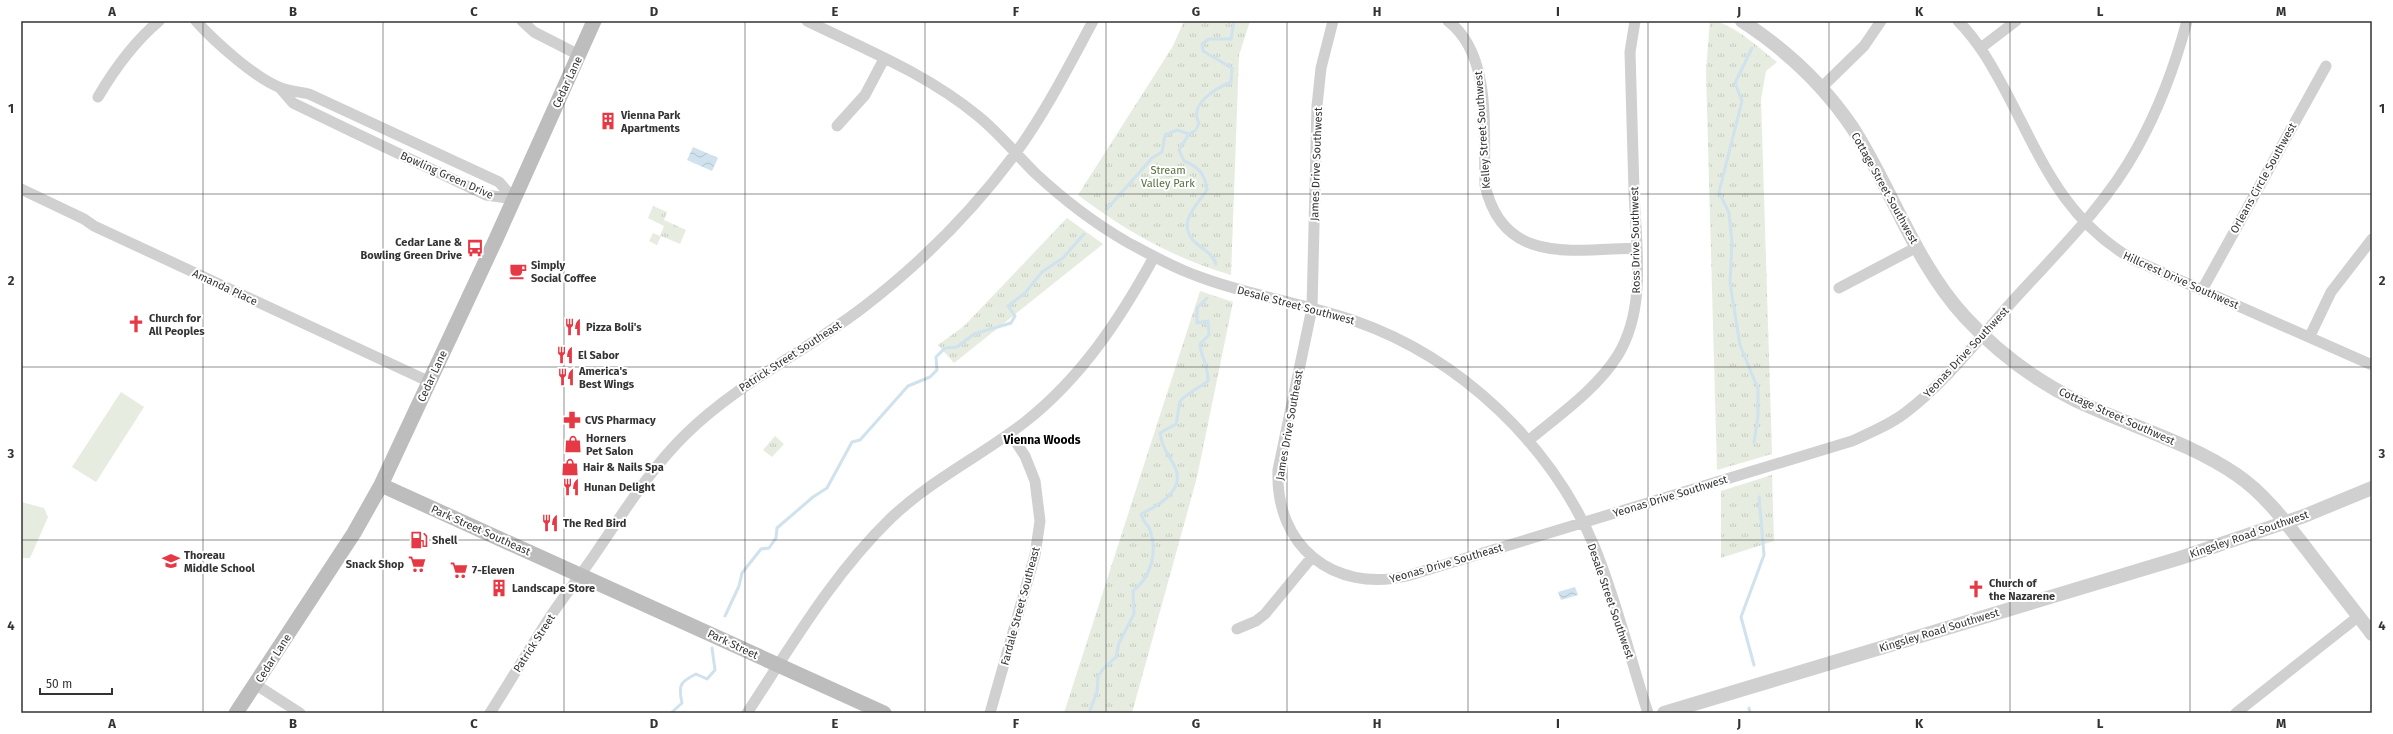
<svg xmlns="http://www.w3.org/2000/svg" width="2393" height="734" font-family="'Fira Sans',sans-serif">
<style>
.grass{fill:#e6ecdf}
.park{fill:url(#park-tufts)}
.water{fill:url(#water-waves)}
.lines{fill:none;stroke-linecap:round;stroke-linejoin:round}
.stream{stroke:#cfe2ee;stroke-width:3}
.minor{stroke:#d0d0d0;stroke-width:11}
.tertiary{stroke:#d0d0d0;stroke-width:14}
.secondary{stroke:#bdbdbd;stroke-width:15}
.grid{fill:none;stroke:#333;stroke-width:1;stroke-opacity:0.55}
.labels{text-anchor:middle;stroke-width:4;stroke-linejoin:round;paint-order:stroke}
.street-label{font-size:11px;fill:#333;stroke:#fff}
.poi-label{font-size:11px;font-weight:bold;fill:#333;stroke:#fff;text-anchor:start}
.park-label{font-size:11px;fill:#56703f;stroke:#fff}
.neighbourhood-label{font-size:12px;font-weight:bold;fill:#000;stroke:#fff}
.neatline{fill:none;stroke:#333;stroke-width:1.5}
.grid-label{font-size:13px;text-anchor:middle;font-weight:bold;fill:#333}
</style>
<defs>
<pattern id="park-tufts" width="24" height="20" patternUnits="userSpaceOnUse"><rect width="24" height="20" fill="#e6ecdf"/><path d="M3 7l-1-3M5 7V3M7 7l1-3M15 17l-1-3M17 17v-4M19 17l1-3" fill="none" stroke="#c6cbc0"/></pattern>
<pattern id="water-waves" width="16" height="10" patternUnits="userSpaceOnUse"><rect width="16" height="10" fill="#cfe2ee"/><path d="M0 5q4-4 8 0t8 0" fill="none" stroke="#b2c2cd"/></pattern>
</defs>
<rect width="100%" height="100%" fill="#fff"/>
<path class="grass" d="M121 392 144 407 96 482 72 467Z
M21 502 44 508 48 517 30 558H21Z"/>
<path class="park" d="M1184 21H1250L1239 55 1231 275C1175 259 1124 230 1078 195L1173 46Z
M1710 21C1731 21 1760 49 1777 62L1766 71 1761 99 1772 454 1717 470 1706 71Z
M653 206 667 212 664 220 686 230 680 244 661 236 657 245 649 241 653 233 660 236 664 226 648 218Z
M1067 218 1103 244 954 363 938 345 964 326Z
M1200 291 1233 302 1197 477 1132 713H1064Z
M775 436 784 444 772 457 763 450Z
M1772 475 1774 541 1721 558V491Z"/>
<path class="water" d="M693 147 718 158 712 171 687 160Z
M1575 587 1578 595 1561 600 1558 592Z"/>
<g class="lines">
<path class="stream" d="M1752 48 1735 83 1742 101 1719 192 1729 213 1732 243 1730 283 1740 345 1758 389V416L1754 442
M1107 209 1152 158 1162 152 1165 135 1177 130 1189 134
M1216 264C1213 254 1204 250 1197 244 1174 225 1197 205 1207 190 1205 174 1199 167 1184 161L1179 150 1189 134 1196 130 1199 123C1188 105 1216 88 1231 82L1232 68 1203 51 1202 44 1209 39H1231L1234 21
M725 616 739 586 742 573 761 549 769 548 776 538 777 528 813 497 827 488 852 442 860 440 908 386 930 377 937 370 936 357 945 348 957 347 974 334 1011 323 1015 316 1008 306 1025 293 1042 272 1063 258 1084 234
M1754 665 1741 617 1764 555 1759 497
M1749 708 1750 713
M671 713 682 703C678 685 680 682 696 674L707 679 715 670 712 648
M1089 713 1097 692 1098 677 1103 669 1116 657 1119 643 1134 614 1133 591C1151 577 1158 552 1150 530 1148 524 1142 521 1141 514 1158 506 1186 490 1175 467 1169 455 1162 448 1160 433L1176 424C1178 417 1178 408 1180 402 1181 397 1202 386 1208 381 1208 362 1201 359 1200 344L1209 335 1208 321 1197 323V308L1207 298"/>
<path class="minor" d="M196 21C214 41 256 79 281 88 290 91 300 92 309 94L499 182 514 199
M522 21 534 32 579 55
M807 21C865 49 927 74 978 116 999 133 1016 154 1035 173 1063 199 1094 223 1127 242 1151 255 1174 268 1200 277 1250 296 1304 303 1355 321 1461 358 1552 445 1595 548 1617 602 1630 658 1648 713
M1333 21 1321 68 1317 106 1312 308 1278 470C1275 546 1333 593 1407 576L1852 441C1870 433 1889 425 1905 413 1945 383 1977 341 2010 304 2054 255 2104 208 2136 150 2159 109 2175 66 2187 21
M1448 21C1493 55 1483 133 1485 185 1503 265 1572 250 1636 248
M1958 21C1979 42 1992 66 2006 92 2042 160 2062 217 2132 259L2372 365
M1982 47 2016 21
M280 88 293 103 351 131 486 195 514 199
M1821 88 1864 46 1881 21
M98 97C115 68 133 43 159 21
M837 126 865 95 884 59
M21 189 84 219 94 226 430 382
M1839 288 1917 247
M2202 290 2326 66
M2310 336 2331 292 2372 239
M1528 441C1559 415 1596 390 1618 355 1647 307 1636 245 1634 191 1633 145 1631 98 1630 52L1635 21
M1237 629 1256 621 1265 614 1312 557
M255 684 300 713
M490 713C511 680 531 646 552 614 565 595 580 576 593 557 622 515 649 470 686 434 738 383 803 353 861 309 919 265 971 213 1015 154 1045 113 1069 66 1093 21
M747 713C791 646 833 574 891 518 931 480 981 456 1025 422 1082 377 1120 319 1154 257
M990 713 1035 555 1040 521 1035 481 1025 456 1010 433
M2236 713 2359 616"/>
<path class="tertiary" d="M1742 21C1785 49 1823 84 1852 127 1892 189 1915 263 1965 317 1997 352 2035 380 2077 401 2130 426 2189 442 2237 475 2266 495 2287 524 2308 551 2329 579 2351 606 2372 634
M1664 713 2180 558 2304 516 2372 488"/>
<path class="secondary" d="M381 485 884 713
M236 713 354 533 381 485 496 239 594 21"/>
</g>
<path class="grid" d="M203 21V713M383 21V713M564 21V713M745 21V713M925 21V713M1106 21V713M1287 21V713M1468 21V713M1648 21V713M1829 21V713M2010 21V713M2190 21V713M21 194H2372M21 367H2372M21 540H2372"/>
<defs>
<g id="building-bare" transform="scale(1.38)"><path d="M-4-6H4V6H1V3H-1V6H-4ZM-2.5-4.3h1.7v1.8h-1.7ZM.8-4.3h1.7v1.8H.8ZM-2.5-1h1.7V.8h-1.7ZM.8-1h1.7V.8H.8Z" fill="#e63946" stroke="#fff" stroke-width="2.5" paint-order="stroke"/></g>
<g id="bus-bare" transform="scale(1.38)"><path d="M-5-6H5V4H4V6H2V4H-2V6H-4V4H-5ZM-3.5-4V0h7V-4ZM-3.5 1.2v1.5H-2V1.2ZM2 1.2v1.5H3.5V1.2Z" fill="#e63946" stroke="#fff" stroke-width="2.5" paint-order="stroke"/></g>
<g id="cafe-bare" transform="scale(1.38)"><path d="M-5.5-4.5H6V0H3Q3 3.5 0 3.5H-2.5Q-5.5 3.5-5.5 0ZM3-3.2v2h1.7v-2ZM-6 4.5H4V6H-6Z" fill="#e63946" stroke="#fff" stroke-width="2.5" paint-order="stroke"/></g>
<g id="church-bare" transform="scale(1.38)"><path d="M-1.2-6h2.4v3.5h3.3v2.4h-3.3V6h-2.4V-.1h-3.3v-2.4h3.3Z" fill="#e63946" stroke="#fff" stroke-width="2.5" paint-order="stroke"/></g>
<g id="restaurant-bare" transform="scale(1.38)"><path d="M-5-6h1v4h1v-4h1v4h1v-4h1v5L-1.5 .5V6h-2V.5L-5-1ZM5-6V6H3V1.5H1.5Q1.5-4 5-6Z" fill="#e63946" stroke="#fff" stroke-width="2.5" paint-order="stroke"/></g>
<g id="pharmacy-bare" transform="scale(1.38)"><path d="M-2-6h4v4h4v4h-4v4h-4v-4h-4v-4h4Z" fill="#e63946" stroke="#fff" stroke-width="2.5" paint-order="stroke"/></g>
<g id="shop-bare" transform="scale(1.38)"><path d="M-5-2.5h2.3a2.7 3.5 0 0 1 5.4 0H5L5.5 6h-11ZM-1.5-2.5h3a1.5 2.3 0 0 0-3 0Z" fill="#e63946" stroke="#fff" stroke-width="2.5" paint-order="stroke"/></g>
<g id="fuel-bare" transform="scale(1.38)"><path d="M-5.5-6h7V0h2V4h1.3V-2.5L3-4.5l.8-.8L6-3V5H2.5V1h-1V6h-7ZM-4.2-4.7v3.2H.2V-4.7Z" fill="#e63946" stroke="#fff" stroke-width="2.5" paint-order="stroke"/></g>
<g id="school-bare" transform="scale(1.38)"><path d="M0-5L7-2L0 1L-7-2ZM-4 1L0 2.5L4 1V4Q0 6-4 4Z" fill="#e63946" stroke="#fff" stroke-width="2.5" paint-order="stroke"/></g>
<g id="supermarket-bare" transform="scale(1.38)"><path d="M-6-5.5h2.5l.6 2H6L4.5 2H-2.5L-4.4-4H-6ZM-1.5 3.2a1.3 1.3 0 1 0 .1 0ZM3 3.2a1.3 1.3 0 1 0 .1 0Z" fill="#e63946" stroke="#fff" stroke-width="2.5" paint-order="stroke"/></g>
</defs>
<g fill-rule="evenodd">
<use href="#building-bare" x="608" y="121"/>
<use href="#bus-bare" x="475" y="248"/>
<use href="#cafe-bare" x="518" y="271"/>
<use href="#church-bare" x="136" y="324"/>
<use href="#restaurant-bare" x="573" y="327"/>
<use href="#restaurant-bare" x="565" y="355"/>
<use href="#restaurant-bare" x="566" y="377"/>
<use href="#pharmacy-bare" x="572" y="420"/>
<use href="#shop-bare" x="573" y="444"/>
<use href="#shop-bare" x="570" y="467"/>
<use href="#restaurant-bare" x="571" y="487"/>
<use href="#restaurant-bare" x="550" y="523"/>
<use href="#fuel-bare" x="419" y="540"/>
<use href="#school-bare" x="171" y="561"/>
<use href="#supermarket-bare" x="417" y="564"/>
<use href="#supermarket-bare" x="459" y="570"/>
<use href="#building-bare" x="499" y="588"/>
<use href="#church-bare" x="1976" y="589"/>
</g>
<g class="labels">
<g class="street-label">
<text transform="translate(567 82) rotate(-65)" y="4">Cedar Lane</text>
<text transform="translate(1482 130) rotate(-94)" y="4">Kelley Street Southwest</text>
<text transform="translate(1316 164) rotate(-88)" y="4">James Drive Southwest</text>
<text transform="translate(447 175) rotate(24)" y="4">Bowling Green Drive</text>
<text transform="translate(2263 178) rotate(-61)" y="4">Orleans Circle Southwest</text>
<text transform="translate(1885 188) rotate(61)" y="4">Cottage Street Southwest</text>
<text transform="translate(1635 240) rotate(-91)" y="4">Ross Drive Southwest</text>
<text transform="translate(2181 280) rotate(24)" y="4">Hillcrest Drive Southwest</text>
<text transform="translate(225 287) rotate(25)" y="4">Amanda Place</text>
<text transform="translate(1296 305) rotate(15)" y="4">Desale Street Southwest</text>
<text transform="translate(1966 352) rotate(-47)" y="4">Yeonas Drive Southwest</text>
<text transform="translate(790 356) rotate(-33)" y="4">Patrick Street Southeast</text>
<text transform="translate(432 376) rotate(-65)" y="4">Cedar Lane</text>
<text transform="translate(2117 416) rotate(24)" y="4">Cottage Street Southwest</text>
<text transform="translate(1289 425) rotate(-80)" y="4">James Drive Southeast</text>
<text transform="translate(1670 496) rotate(-17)" y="4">Yeonas Drive Southwest</text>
<text transform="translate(481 530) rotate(24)" y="4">Park Street Southeast</text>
<text transform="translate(2249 534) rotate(-19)" y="4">Kingsley Road Southwest</text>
<text transform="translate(1446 563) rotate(-16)" y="4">Yeonas Drive Southeast</text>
<text transform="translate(1611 601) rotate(71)" y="4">Desale Street Southwest</text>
<text transform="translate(1020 606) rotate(-75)" y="4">Fardale Street Southeast</text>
<text transform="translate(1939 630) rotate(-17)" y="4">Kingsley Road Southwest</text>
<text transform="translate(534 643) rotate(-57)" y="4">Patrick Street</text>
<text transform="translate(733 644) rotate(25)" y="4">Park Street</text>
<text transform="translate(273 658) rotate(-57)" y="4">Cedar Lane</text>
</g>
<g class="poi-label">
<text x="621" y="119">Vienna Park<tspan x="621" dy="13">Apartments</tspan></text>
<text x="462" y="246" text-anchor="end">Cedar Lane &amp;<tspan x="462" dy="13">Bowling Green Drive</tspan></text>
<text x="531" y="269">Simply<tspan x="531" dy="13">Social Coffee</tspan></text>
<text x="149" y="322">Church for<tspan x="149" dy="13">All Peoples</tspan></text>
<text x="586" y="331">Pizza Boli's</text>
<text x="578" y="359">El Sabor</text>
<text x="579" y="375">America's<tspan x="579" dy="13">Best Wings</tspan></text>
<text x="585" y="424">CVS Pharmacy</text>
<text x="586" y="442">Horners<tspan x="586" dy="13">Pet Salon</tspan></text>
<text x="583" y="471">Hair &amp; Nails Spa</text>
<text x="584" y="491">Hunan Delight</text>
<text x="563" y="527">The Red Bird</text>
<text x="432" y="544">Shell</text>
<text x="184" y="559">Thoreau<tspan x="184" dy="13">Middle School</tspan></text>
<text x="404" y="568" text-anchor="end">Snack Shop</text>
<text x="472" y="574">7-Eleven</text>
<text x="1989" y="587">Church of<tspan x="1989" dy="13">the Nazarene</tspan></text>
<text x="512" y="592">Landscape Store</text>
</g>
<g class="park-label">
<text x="1168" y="174">Stream<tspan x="1168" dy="13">Valley Park</tspan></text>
</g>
<g class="neighbourhood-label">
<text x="1042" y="444">Vienna Woods</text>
</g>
</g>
<rect width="2393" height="734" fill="none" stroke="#ffffff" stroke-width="44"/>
<path d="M40 688v6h72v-6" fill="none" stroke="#333333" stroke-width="2"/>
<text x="46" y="688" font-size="12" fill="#333333" stroke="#ffffff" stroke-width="3" paint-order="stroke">50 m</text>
<rect x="22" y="22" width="2349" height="690" class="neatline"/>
<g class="grid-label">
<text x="112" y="16">A</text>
<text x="293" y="16">B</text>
<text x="474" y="16">C</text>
<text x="654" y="16">D</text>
<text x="835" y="16">E</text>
<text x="1016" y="16">F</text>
<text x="1196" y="16">G</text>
<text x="1377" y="16">H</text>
<text x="1558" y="16">I</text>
<text x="1739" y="16">J</text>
<text x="1919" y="16">K</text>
<text x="2100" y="16">L</text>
<text x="2281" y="16">M</text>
<text x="11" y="113">1</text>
<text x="2382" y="113">1</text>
<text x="11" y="285">2</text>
<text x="2382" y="285">2</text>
<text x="11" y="458">3</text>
<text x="2382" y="458">3</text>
<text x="11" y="630">4</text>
<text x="2382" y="630">4</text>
<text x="112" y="728">A</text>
<text x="293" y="728">B</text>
<text x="474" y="728">C</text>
<text x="654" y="728">D</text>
<text x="835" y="728">E</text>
<text x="1016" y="728">F</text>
<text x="1196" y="728">G</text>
<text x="1377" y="728">H</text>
<text x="1558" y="728">I</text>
<text x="1739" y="728">J</text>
<text x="1919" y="728">K</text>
<text x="2100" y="728">L</text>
<text x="2281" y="728">M</text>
</g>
</svg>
